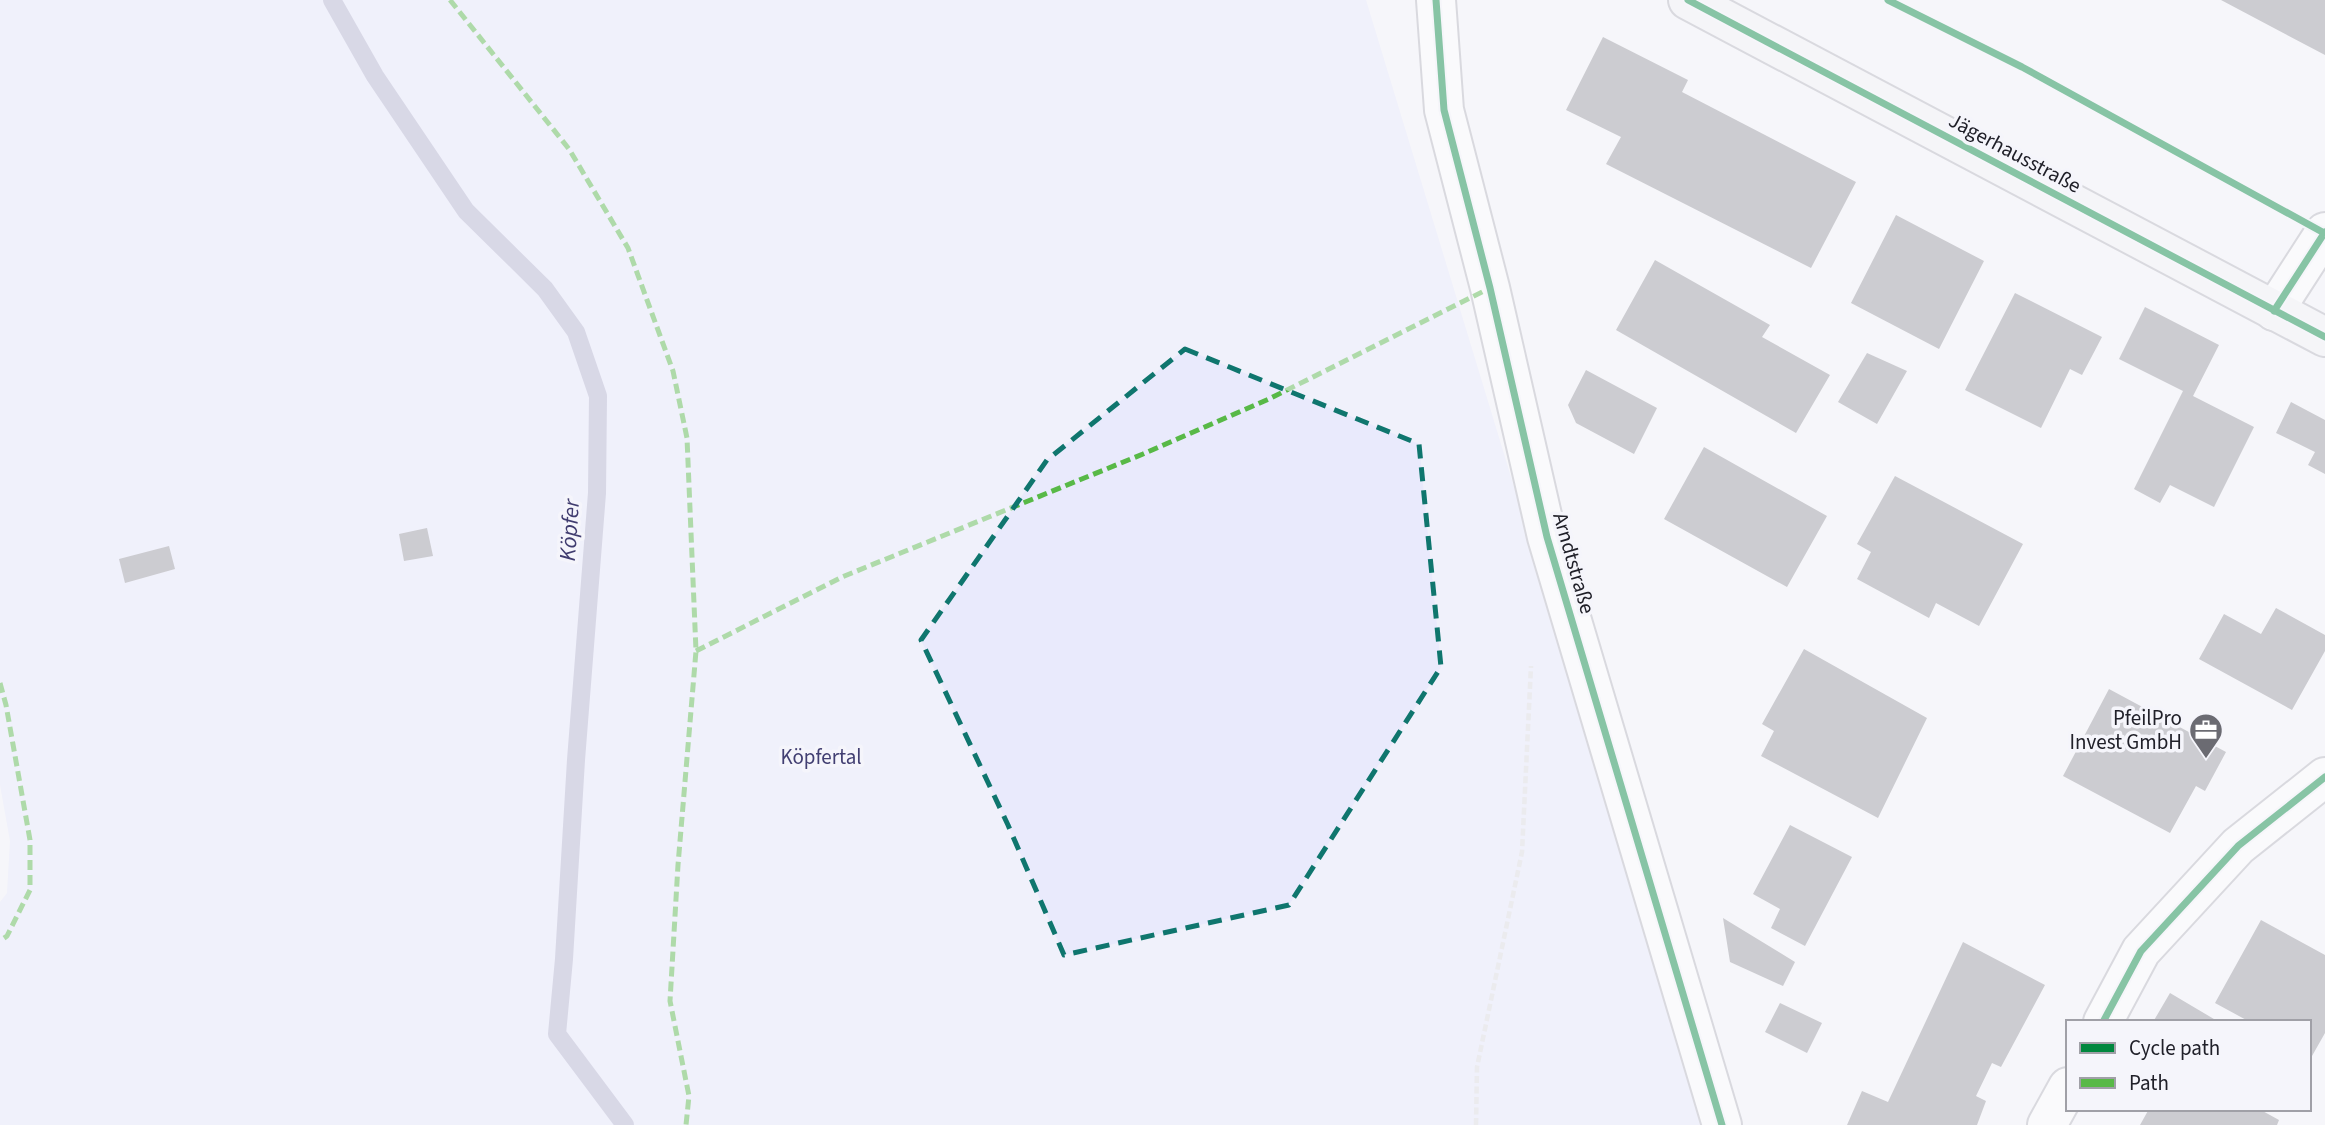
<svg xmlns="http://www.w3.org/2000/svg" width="2325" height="1125" font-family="'Source Sans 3',sans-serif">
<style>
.green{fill:#e9eafc}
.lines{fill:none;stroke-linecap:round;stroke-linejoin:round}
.stream{stroke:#b3b3cf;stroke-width:18}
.building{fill:#99999f}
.street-casing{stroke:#b7b7be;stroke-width:42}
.secondary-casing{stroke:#b7b7be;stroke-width:42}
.path{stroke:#dddddf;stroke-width:4.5;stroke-dasharray:7 3.5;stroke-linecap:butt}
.street{stroke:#fefefe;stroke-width:38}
.secondary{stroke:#f3f3f7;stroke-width:38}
.quiet{stroke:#58b947;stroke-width:5;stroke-dasharray:10 5;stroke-linecap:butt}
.cycleway-casing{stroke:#f5f5fb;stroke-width:11}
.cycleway{stroke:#00873e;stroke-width:7}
.marked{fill:none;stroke:#0f766e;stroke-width:5;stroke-dasharray:14 9;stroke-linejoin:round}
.labels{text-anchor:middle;stroke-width:7;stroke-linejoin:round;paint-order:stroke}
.street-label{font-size:21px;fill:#202029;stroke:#f5f5fb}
.poi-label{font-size:21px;fill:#202029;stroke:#f5f5fb;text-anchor:end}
.park-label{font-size:21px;fill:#423f72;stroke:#f5f5fb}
.water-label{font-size:23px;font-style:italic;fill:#403c6f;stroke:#f5f5fb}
</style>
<rect width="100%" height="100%" fill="#f6f6fa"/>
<path class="green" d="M0 0H1366L1708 1125H0V902L7 893 10 841 0 785Z"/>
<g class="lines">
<path class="stream" d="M332 0 375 76 466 211 545 289 576 332 598 396 597 493 576 760 564 959 557 1034 625 1125"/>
</g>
<path class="building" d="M2221 0H2325V55Z
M1603 37 1688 80 1682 92 1856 182 1811 268 1606 164 1621 137 1566 110Z
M1896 215 1984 261 1939 349 1851 303Z
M1655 260 1770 325 1762 337 1830 375 1796 433 1616 330Z
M2015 293 2102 337 2082 375 2070 369 2041 428 1965 390Z
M2145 307 2219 345 2193 396 2254 427 2214 507 2170 485 2160 503 2134 489 2183 391 2119 359Z
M1867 353 1907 371 1877 424 1838 402Z
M1586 370 1657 408 1634 454 1576 423 1568 405Z
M2291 402 2325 420V474L2308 465 2315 452 2276 433Z
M1704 447 1827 516 1787 587 1664 519Z
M1895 476 2023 544 1979 626 1936 603 1929 618 1857 579 1871 552 1857 544Z
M427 528 433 556 404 561 399 534Z
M169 546 175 569 125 583 119 559Z
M2276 608 2325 635V651L2292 710 2199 659 2224 614 2261 634Z
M1804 649 1927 718 1878 818 1761 756 1774 731 1762 724Z
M2109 689 2226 752 2205 791 2196 786 2170 833 2063 776Z
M1790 825 1852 857 1805 946 1771 928 1780 909 1753 894Z
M1723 918 1795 962 1783 986 1730 962Z
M2261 920 2325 955V1033L2312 1056 2309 1054V1022H2250L2215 1003Z
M1963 942 2045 985 2001 1067 1992 1063 1976 1096 1986 1101 1977 1125H1847L1862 1091 1888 1102Z
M2170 993 2219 1022H2153Z
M1780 1003 1822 1023 1807 1053 1765 1032Z
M2149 1109H2259L2279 1120 2277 1125H2140Z"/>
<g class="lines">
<g class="street-casing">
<path id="street" d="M1436 0 1444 110 1490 288 1547 537 1722 1125
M2274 311 2325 232
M2103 1022 2141 951 2238 846 2325 777
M2047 1125 2068 1087"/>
</g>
<g class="secondary-casing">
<path id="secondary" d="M1688 0 2325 337"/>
</g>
<path class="path" d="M1476 1125 1477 1067 1522 852 1531 666"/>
<use href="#street" class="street"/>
<use href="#secondary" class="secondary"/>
<path class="quiet" d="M450 0 569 149 628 248 673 371 687 438 696 651 678 865 670 1001 689 1096 686 1125
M696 651 842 577 1143 454 1269 399 1490 288
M0 683 6 705 30 840V890L7 936 0 941"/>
<g class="cycleway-casing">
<path id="cycleway" d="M1436 0 1444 110 1490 288 1547 537 1722 1125
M1688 0 2325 337
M1888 0 2022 67 2324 233
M2274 311 2325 232
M2103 1022 2141 951 2238 846 2325 777"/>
</g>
<use href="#cycleway" class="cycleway"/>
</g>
<path d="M0 0H2325V1125H0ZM1185 349 1419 444 1441 667 1289 905 1064 955 1008 825 921 640 1047 460Z" fill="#f6f6fa" fill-opacity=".55" fill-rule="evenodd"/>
<path class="marked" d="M1185 349 1419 444 1441 667 1289 905 1064 955 1008 825 921 640 1047 460Z"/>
<defs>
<g id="office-pin" transform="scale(1.75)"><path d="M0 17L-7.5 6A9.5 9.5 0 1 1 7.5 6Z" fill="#6b6b72" stroke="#f5f5fb"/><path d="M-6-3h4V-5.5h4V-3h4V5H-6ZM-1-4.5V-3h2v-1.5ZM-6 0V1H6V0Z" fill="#fff"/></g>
</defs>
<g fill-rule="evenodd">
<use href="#office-pin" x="2206" y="730"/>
</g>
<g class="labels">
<g class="street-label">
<text transform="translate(2015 153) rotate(28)" y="7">Jägerhausstraße</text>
<text transform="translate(1574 563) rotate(74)" y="7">Arndtstraße</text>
</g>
<g class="poi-label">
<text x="2182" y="725">PfeilPro<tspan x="2182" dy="24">Invest GmbH</tspan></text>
</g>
<g class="park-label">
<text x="821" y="764">Köpfertal</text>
</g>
<g class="water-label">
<text transform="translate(569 530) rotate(-86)" y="8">Köpfer</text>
</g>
</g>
<rect x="2066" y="1020" width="245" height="91" fill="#f5f5fb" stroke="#a0a0a7" stroke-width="2"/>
<rect x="2080" y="1043" width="35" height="10" fill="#00873e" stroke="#a0a0a7" stroke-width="2"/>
<text x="2129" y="1055" font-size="21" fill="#202029">Cycle path</text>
<rect x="2080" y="1078" width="35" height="10" fill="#58b947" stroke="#a0a0a7" stroke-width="2"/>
<text x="2129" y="1090" font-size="21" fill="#202029">Path</text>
</svg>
